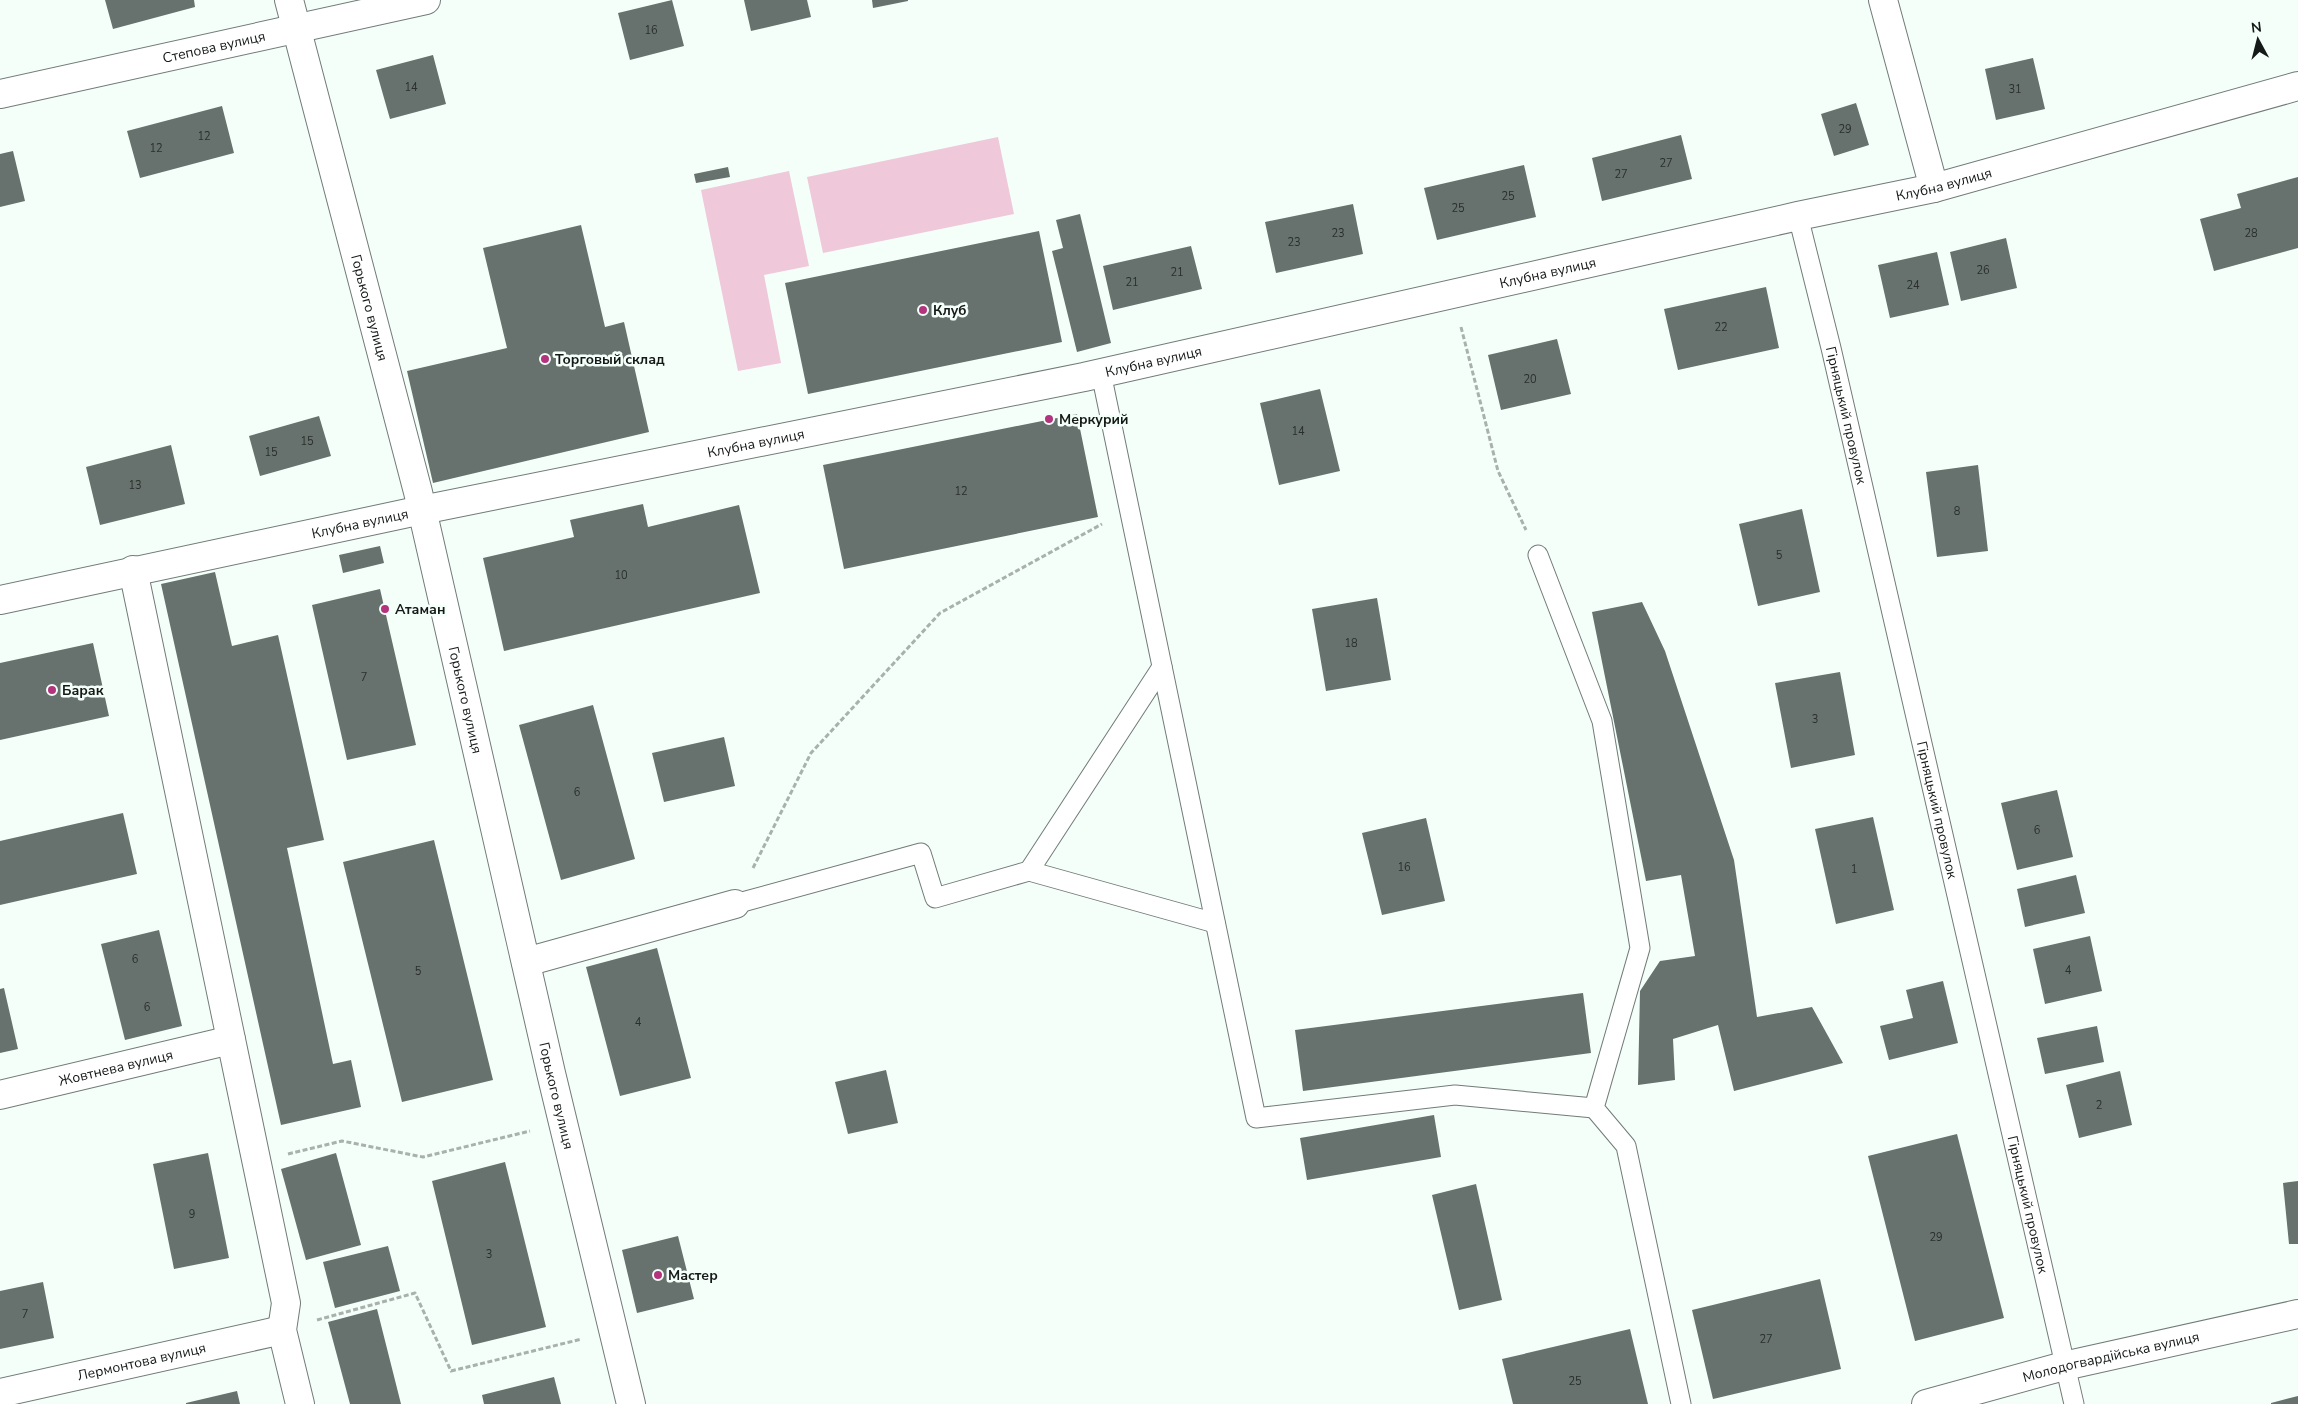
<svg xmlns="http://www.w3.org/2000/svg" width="2298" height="1404" font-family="'Nunito Sans',sans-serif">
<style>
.green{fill:#efc8d9}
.building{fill:#67716d}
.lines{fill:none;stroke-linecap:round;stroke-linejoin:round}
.service-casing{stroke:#717b77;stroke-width:21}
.minor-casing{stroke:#717b77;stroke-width:30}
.path{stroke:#a9b1ad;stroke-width:3;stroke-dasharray:5 2.5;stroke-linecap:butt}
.service{stroke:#fff;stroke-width:19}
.minor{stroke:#fff;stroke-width:28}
.poi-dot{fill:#b4337e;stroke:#f4fffa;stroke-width:2}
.labels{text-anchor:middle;stroke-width:5;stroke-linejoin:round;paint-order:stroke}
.number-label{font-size:11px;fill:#2a2f2c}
.street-label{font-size:14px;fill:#151917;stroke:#f4fffa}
.poi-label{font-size:14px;font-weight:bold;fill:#151917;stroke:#f4fffa;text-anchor:start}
</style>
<rect width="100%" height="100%" fill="#f4fffa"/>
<path class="green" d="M998 137 1014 214 823 253 807 177Z
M789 171 809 266 764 275 781 363 738 371 701 190Z"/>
<path class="building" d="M105 0H194L195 7 113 29Z
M672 0 684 46 630 60 618 13Z
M744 0H807L811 17 751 31Z
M872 0H908V1L873 8Z
M433 55 446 104 390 119 376 70Z
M2033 58 2045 109 1996 120 1985 69Z
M1856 103 1869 145 1834 156 1821 114Z
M222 106 234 153 140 178 127 131Z
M1681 135 1692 179 1602 201 1592 158Z
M13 151 25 201 0 207V154Z
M1524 165 1536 217 1437 240 1424 188Z
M728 167 730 177 696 183 694 174Z
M2298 177V248L2214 271 2200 219 2241 208 2237 194Z
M1353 204 1363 254 1276 273 1265 222Z
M1080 214 1111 343 1077 352 1052 251 1063 248 1056 220Z
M581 225 605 327 624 322 649 432 433 483 407 371 507 348 483 248Z
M1039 231 1062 342 808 394 785 283Z
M2006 238 2017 288 1961 301 1950 252Z
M1191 246 1202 289 1113 310 1103 266Z
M1937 252 1949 305 1890 318 1878 265Z
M1766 287 1779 348 1678 370 1664 309Z
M1557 339 1571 394 1501 410 1488 355Z
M1320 389 1340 471 1279 485 1260 403Z
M1077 414 1098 517 844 569 823 465Z
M319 416 331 456 260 476 249 436Z
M171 445 185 504 100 525 86 467Z
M1978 465 1988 551 1937 557 1926 472Z
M643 504 648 527 739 505 760 593 504 651 483 558 574 537 570 520Z
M1802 509 1820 592 1758 606 1739 524Z
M380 546 384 563 343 573 339 555Z
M215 572 232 646 278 635 324 840 287 848 333 1064 351 1060 361 1107 281 1125 161 584Z
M380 589 416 745 347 760 312 605Z
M1377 598 1391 680 1326 691 1312 609Z
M1642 602 1665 651 1734 860 1757 1017 1812 1007 1843 1063 1734 1091 1718 1025 1673 1039 1675 1080 1638 1085 1640 991 1660 961 1695 956 1681 875 1646 881 1592 612Z
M93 643 109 716 0 740V663Z
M1840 672 1855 755 1791 768 1775 683Z
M593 705 635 859 561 880 519 725Z
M724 737 735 786 664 802 652 753Z
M2057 790 2073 857 2017 870 2001 803Z
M123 813 137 874 0 905V841Z
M1873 817 1894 910 1836 924 1815 829Z
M1426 818 1445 901 1382 915 1362 833Z
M434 840 493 1080 402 1102 343 862Z
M2076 875 2085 913 2025 927 2017 889Z
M159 930 182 1026 125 1040 101 944Z
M2090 936 2102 991 2045 1004 2033 949Z
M657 948 691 1078 620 1096 586 967Z
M1943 981 1958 1043 1889 1060 1880 1026 1913 1018 1906 990Z
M4 988 18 1049 0 1053V989Z
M1583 993 1591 1053 1303 1091 1295 1030Z
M2097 1026 2104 1062 2045 1074 2037 1038Z
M886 1070 898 1123 848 1134 835 1082Z
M2120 1071 2132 1125 2079 1138 2066 1085Z
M1434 1115 1441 1157 1307 1180 1300 1138Z
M1957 1134 2004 1318 1915 1341 1868 1156Z
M208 1153 229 1258 174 1269 153 1164Z
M336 1153 361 1245 306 1260 281 1169Z
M505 1162 546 1327 472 1345 432 1181Z
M2298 1181V1244H2289L2283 1183Z
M1476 1184 1502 1300 1459 1310 1432 1195Z
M678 1236 694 1299 637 1313 622 1250Z
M388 1246 400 1291 335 1308 323 1262Z
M1820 1279 1841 1369 1713 1399 1692 1310Z
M43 1282 54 1338 0 1349V1291Z
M377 1309 401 1404H350L328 1322Z
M1630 1329 1648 1404H1513L1502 1359Z
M554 1377 561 1404H484L482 1395Z
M237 1391 240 1404H186V1403Z
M2298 1396V1404H2271V1403Z"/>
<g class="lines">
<g class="service-casing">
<g id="service">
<path id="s1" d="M1798 216 1831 348 2074 1404"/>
<path d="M1101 373 1256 1118 1455 1095 1594 1108"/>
<path d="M1538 555 1602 721 1640 948 1594 1108 1626 1146 1681 1404"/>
<path d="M1029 871 1162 667"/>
<path d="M735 904 921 853 935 898 1029 871 1215 923"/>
</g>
</g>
<g class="minor-casing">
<g id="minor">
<path id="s2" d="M289 0 418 492 551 1073 631 1404"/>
<path d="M1883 0 1934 188"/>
<path id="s3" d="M0 94 426 0"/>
<path d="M133 570 286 1303 282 1330 300 1404"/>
<path id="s4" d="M0 600 422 510 1084 377 1798 216 1934 188 2298 86"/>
<path d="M526 962 735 904"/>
<path id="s5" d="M0 1095 231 1040"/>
<path id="s6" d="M0 1393 282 1330"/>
<path id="s7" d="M1926 1404 2064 1366 2298 1314"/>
</g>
</g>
<path class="path" d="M1461 327 1498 471 1526 530
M753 868 811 753 940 613 1102 524
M288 1154 342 1141 423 1157 530 1131
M317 1320 415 1293 451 1371 582 1339"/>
<use href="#service" class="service"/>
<use href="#minor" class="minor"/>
</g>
<g class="poi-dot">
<circle cx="923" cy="310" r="5"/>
<circle cx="545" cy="359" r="5"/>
<circle cx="1049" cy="419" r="5"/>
<circle cx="385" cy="609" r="5"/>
<circle cx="52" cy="690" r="5"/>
<circle cx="658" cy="1275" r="5"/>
</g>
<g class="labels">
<g class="number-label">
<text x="651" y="34">16</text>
<text x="411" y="91">14</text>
<text x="2015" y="93">31</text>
<text x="1845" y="133">29</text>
<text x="204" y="140">12</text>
<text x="156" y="152">12</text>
<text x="1666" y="167">27</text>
<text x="1621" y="178">27</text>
<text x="1508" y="200">25</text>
<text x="1458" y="212">25</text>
<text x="1338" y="237">23</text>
<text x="2251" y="237">28</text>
<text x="1294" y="246">23</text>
<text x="1983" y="274">26</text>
<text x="1177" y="276">21</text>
<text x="1132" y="286">21</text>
<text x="1913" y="289">24</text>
<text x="1721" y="331">22</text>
<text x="1530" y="383">20</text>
<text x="1298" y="435">14</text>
<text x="307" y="445">15</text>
<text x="271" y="456">15</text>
<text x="135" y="489">13</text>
<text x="961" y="495">12</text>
<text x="1957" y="515">8</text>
<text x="1779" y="559">5</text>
<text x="621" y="579">10</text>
<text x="1351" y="647">18</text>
<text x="364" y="681">7</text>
<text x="1815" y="723">3</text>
<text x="577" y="796">6</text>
<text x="2037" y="834">6</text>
<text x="1404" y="871">16</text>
<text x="1854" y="873">1</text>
<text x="135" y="963">6</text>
<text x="2068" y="974">4</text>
<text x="418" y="975">5</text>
<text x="147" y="1011">6</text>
<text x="638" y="1026">4</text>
<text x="2099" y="1109">2</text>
<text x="192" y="1218">9</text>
<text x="1936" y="1241">29</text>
<text x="489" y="1258">3</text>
<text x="25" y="1318">7</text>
<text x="1766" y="1343">27</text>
<text x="1575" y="1385">25</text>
</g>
<g class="street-label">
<text dy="5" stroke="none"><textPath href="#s3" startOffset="219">Степова вулиця</textPath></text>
<text dy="5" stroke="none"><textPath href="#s4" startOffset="1988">Клубна вулиця</textPath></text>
<text dy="5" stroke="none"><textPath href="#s4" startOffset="1582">Клубна вулиця</textPath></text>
<text dy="5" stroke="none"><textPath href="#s2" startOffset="318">Горького вулиця</textPath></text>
<text dy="5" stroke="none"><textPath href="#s4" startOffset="1178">Клубна вулиця</textPath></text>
<text dy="5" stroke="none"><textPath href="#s1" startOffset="205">Гірняцький провулок</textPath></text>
<text dy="5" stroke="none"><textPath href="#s4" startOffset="772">Клубна вулиця</textPath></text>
<text dy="5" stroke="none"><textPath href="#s4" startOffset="368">Клубна вулиця</textPath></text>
<text dy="5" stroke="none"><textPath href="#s2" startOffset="722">Горького вулиця</textPath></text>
<text dy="5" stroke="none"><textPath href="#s1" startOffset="610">Гірняцький провулок</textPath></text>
<text dy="5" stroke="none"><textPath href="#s5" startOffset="119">Жовтнева вулиця</textPath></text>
<text dy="5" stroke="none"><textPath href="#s2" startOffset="1128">Горького вулиця</textPath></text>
<text dy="5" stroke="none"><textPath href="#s1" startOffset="1015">Гірняцький провулок</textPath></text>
<text dy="5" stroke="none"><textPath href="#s7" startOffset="191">Молодогвардійська вулиця</textPath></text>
<text dy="5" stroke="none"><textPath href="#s6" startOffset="145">Лермонтова вулиця</textPath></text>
</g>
<g class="poi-label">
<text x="933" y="315">Клуб</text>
<text x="555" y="364">Торговый склад</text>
<text x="1059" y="424">Меркурий</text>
<text x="395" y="614">Атаман</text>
<text x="62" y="695">Барак</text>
<text x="668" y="1280">Мастер</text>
</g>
</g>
<g transform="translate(2258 40) rotate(353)" stroke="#f4fffa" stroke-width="4" paint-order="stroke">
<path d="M0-4L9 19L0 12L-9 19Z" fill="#151917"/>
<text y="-8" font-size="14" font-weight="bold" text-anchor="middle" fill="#151917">N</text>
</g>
</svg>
